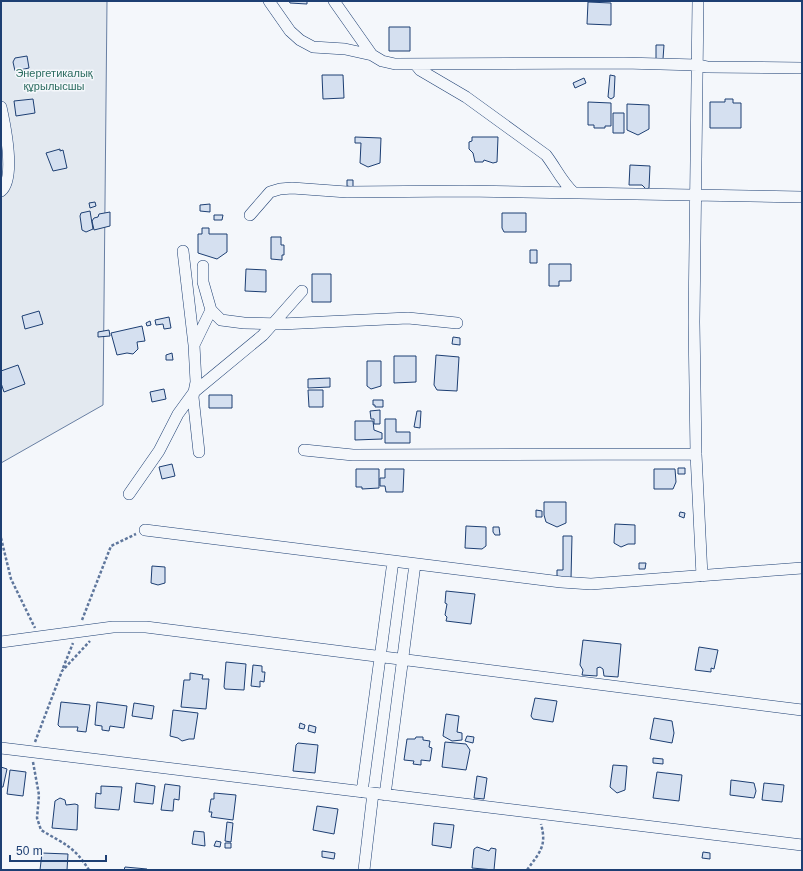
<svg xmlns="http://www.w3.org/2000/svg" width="803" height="871" font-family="Arial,sans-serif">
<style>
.green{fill:#e3e9f0;stroke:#687fa3}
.building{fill:#d5e0f0;stroke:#1d3f73}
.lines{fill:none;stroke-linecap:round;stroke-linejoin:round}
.minor-casing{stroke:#1d3f73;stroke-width:12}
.path{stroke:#5e769c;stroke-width:2.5;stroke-dasharray:3 2;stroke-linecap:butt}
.minor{stroke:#f4f7fb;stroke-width:11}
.labels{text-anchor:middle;stroke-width:3;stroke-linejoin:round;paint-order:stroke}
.park-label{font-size:11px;fill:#2c6c60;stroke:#f4f7fb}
</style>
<rect width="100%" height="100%" fill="#f4f7fb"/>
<path class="green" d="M1 1H107L103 405 1 463Z"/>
<path class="building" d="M289 1H307V4L290 3Z
M588 2 611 3V25L587 24Z
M389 27H410V51H389Z
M656 45H664L663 59H656Z
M27 56 29 68 15 71 13 62 15 58Z
M322 75H343L344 98 323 99Z
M610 75 615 76 614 97 611 99 608 97Z
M584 78 586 83 575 88 573 83Z
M33 99 35 113 16 116 14 101Z
M725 99H733V103H741V128H710V102H725Z
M588 102 611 103V126H605V128H594V125H588Z
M627 104 649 105V129L638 135 627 130Z
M613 113H624V133H613Z
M355 137 381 138 380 163 368 167 360 163 361 143H355Z
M472 137H498L497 162 493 163 484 160 483 162H475L473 153 469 149V142L472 141Z
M60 149V151L63 150 67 168 53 171 46 153Z
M630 165 650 166 649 188 646 189 642 185H629Z
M347 180H353V187L347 186Z
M95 202 96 206 90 208 89 203Z
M210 204V212L200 211V205Z
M90 211 93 229 86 232 82 230 80 216 81 213Z
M110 212V226L94 230 92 221 94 218 98 217 99 214Z
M502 213H526V232H504L502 228Z
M214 215H223L222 220H214Z
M202 228H209V234H227V252L217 259 198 253V234H202Z
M271 237H281V245H284V255H282V260L271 259Z
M530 250H537V263H530Z
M549 264H571V281H559V286H549Z
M246 269 266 270V292L245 291Z
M312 274H331V302H312Z
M39 311 43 324 25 329 22 316Z
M169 317 171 328 164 329 163 324 156 325 155 320Z
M150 321 151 325 147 326 146 323Z
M142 326 145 341 137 342 138 349 133 354 127 353 117 355 111 333Z
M109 330 110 336 98 337V332Z
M453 337 460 338V345L452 344Z
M172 353 173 360H166V355Z
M436 355 459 357 457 391 437 390 434 385Z
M394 356H416V382L394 383Z
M367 361H381V386L371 389 367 386Z
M18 365 25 384 4 392 1 383V371Z
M330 378V387L308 388V379Z
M164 389 166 399 152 402 150 392Z
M308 390H323V407H309Z
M209 395H232V408H209Z
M373 400H383V407H375V405H373Z
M380 410V424H374V419H371L370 411Z
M417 411H421L420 428 414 427Z
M385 419H396V432H410V443H385Z
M355 421H373L374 430 382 433V439L355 440Z
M172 464 175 476 162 479 159 467Z
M678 468H685V474H678Z
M356 469H379V488L362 489V487H356Z
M385 469H404L403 492H386L385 486H380V478H385Z
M654 469H675L676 482 673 489H654Z
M544 502H566V523L557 527 546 522 544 515Z
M536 510 542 511V517H536Z
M680 512 685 513 684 518 679 516Z
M615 524 635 525V544H628L621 547 614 543Z
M466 526 486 527V546L482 549 465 548Z
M493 527H499L500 535H495L493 532Z
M563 536H572L571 579 557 578V570H563Z
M639 563H646L645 569H639Z
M152 566 165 567V583L158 585 151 583Z
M446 591 475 594 471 624 446 621 447 617 445 615 447 604 445 603Z
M583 640 621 644 618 677 604 676 603 669 600 667 597 668V676L582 675 583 670 580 665Z
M699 647 718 650 714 669 711 668V672L695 670Z
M226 662 246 664 244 690 225 689 224 687Z
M253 665 262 666V672H265L264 682 260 681V687L251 686Z
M190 673 203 675 202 679H209L206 709 181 707 184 680H190Z
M535 698 557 701 553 722 533 719 531 716Z
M61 702 90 705 86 732 77 731 78 727H60L58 725Z
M97 702 127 706 124 728 110 726 109 731 102 730V726L95 725Z
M134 703 154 706 152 719 132 716Z
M173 710 198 713 194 739H189L182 741 178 738 170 736Z
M446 714 459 716 457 732 462 733V740L452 741 443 736Z
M654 718 672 721 674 733 672 743 650 739Z
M300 723 305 725 304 729 299 728Z
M309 725 316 727 315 733 308 731Z
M467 736 474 737 473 743 465 741Z
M416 737H423V740L430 741 429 747 432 748 430 761 421 760V765L413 764 414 761 404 760 407 739H415Z
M445 742 466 744 470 750 466 770 442 767Z
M298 743 318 745 315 773 293 771 296 745Z
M653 758 663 759V764L653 763Z
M613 765 627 766 625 790 617 793 610 787Z
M1 767 7 769 3 787H1Z
M10 770 26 772 23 796 7 794Z
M657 772 682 775 679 801 653 798Z
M477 776 487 778 484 799 474 798Z
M731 780 754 783 756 791 754 798 730 795Z
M136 783 155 786 153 804 134 802Z
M764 783 784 785 782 802 762 800Z
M165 784 180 786 179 800 174 799 173 811 161 810Z
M101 786 122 787 119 810 95 808 96 793 101 794Z
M214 793 236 795 233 820 211 817 212 812H209L211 799H214Z
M60 798 65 800 66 805 75 804 78 805 77 830 52 828 55 801Z
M317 806 338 809 334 834 313 830Z
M227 822 233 823 231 842 225 841Z
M434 823 454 825 451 848 432 845Z
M194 831 204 832 205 846 192 844Z
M216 841 221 842 220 847 214 846Z
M225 843H231V848H225Z
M477 847 489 851 491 848 496 849 494 870 472 868 474 849Z
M322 851 335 853 334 859 322 857Z
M703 852 710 853V859L702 858Z
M42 853 68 854 67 870H40Z
M125 867 147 869V870H124Z"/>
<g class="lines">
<g class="minor-casing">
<path id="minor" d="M269 1 290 31 300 40 313 47 345 49 372 55 382 61 395 64 624 63 697 65 707 67 802 68
M334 1 372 55
M698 1 694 322 696 454 702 576
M416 65 420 70 466 97 546 155C556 168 562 182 574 193
M1 107C5 125 16 179 1 191
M250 215 270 192 280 189 292 188 347 192 465 191 802 197
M183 251 194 345 196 382 193 397 199 452
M203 266V282L211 310
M194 345 211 310 221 320 244 323 281 324 408 318 457 323
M304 450 353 455 696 454
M129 494 159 451 178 414 194 392 263 335 302 291
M145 530 561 582 591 584 802 568
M1 642 113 627H146L802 710
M1 748 802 845
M362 792 393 561
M385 795 415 564
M364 870 373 793"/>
</g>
<path class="path" d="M1 538 11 579 35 628
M82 620 111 546 136 534
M63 668 73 643
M35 742 62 671 90 641
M33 762 39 795 37 818 41 830C64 844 74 846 89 870
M527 870C540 852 547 846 541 824"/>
<use href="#minor" class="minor"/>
</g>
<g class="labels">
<g class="park-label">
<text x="54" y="77">Энергетикалық<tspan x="54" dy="13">құрылысшы</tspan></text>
</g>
</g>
<rect width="803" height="871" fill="none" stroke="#1d3f73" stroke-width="4"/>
<path d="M10 855v6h96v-6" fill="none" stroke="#1d3f73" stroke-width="2"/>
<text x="16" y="855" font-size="12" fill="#1d3f73" stroke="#f4f7fb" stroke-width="3" paint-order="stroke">50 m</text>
</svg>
